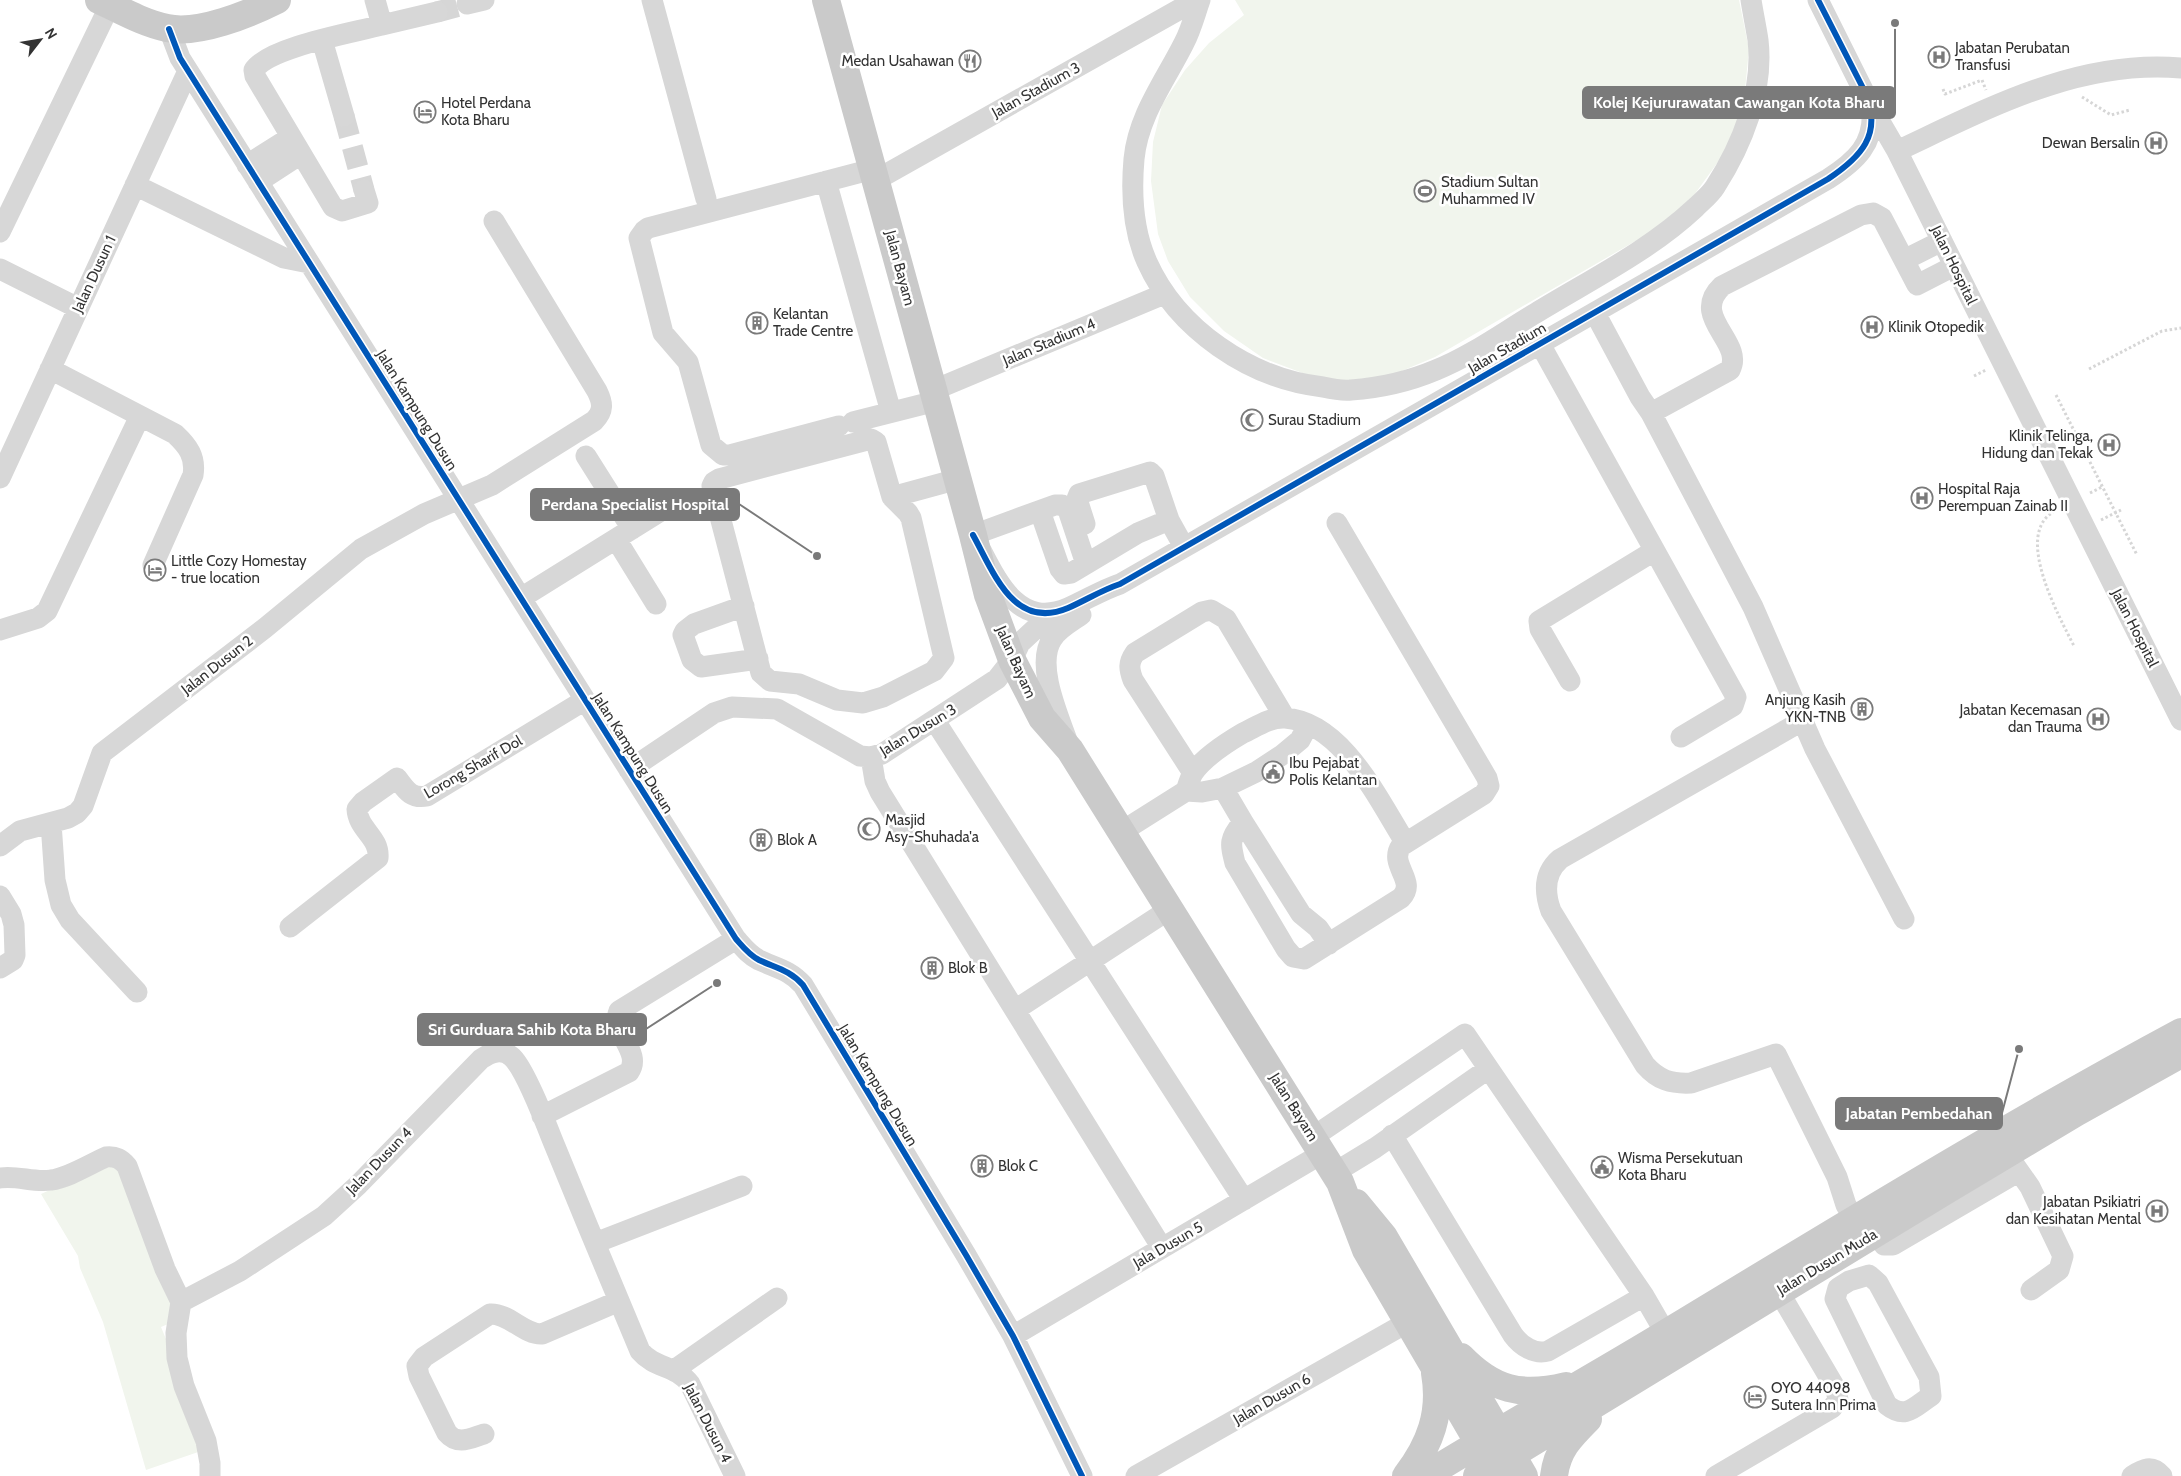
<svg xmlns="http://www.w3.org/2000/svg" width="2181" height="1476" font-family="Cabin,sans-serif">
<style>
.green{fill:#f1f5ed}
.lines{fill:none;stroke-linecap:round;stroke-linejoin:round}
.minor-tunnel{stroke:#d6d6d6;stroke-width:21;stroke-dasharray:21 11;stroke-linecap:butt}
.path{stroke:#d6d6d6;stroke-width:3;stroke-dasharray:2.5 2.5;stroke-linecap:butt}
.minor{stroke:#d7d7d7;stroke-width:21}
.major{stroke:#cacaca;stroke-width:28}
.cycleway-casing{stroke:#fff;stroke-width:9}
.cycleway{stroke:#0057b8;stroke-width:6}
.labels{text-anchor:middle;stroke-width:5;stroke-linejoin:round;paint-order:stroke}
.poi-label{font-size:15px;fill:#333;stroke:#fff;text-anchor:start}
.street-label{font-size:15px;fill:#333;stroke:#fff}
.leader{fill:none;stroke:#7a7a7a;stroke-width:2}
.callout-dot{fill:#7a7a7a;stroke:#fff;stroke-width:2}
.callout{fill:#7a7a7a;stroke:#7a7a7a;stroke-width:2}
.callout-label{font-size:16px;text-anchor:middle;font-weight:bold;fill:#fff}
</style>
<rect width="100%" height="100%" fill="#fff"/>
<path class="green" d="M1235 0H1739L1749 49 1744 100 1731 144 1689 202 1658 228 1435 357 1390 376 1348 382 1305 374 1263 358 1224 331 1190 297 1168 261 1158 234 1151 181 1153 142 1162 105 1185 70 1209 43 1244 15Z
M110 1163 123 1174 180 1319 161 1327 175 1361 204 1450 146 1470 103 1322 80 1268 78 1256 41 1194Z"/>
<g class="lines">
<path class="minor-tunnel" d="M437 12 467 4
M344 116 364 190"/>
<path class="path" d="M1943 89 1945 94 1982 80 1986 90
M2082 97 2111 115 2130 110
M2089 369 2162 331 2181 328
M1974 376 1986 370
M2056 395 2137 555
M2090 493 2102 487
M2055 511C2012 533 2060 618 2074 646
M2101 520 2121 510"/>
<path class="minor" d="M375 0 382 25 437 12
M652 0 706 199
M1200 0C1195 14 1191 30 1184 43 1165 81 1138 116 1134 159 1131 193 1133 231 1147 262 1177 329 1250 379 1323 387 1332 389 1342 391 1351 390 1379 388 1410 381 1436 370 1471 356 1504 332 1536 313 1590 280 1649 251 1695 208 1702 201 1710 195 1715 187 1742 145 1764 91 1758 40 1756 27 1753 13 1751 0
M1818 0 1872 108 1897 151 2181 720
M467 4 484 0
M169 29 180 58 736 939C743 947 749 955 759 960 776 968 790 970 803 985L966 1255 1013 1336 1082 1476
M322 40 344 116
M1897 151C1987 109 2078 59 2181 68
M247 165 291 137
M876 180 1196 0
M826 181 891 412
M258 182 301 154
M135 185 284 258 309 263
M364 190 368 203 342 211 333 207 255 76 254 70C269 47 353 33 382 25
M0 232 110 5
M1904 260 1942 241
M0 269 78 308
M1595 313 1640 397 1651 413 1753 607 1815 749 1904 919
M1540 344 1736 697 1733 706 1681 737
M50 369 175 434C188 446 196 457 193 475L153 565
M934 390 1164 294
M1651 413 1730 370C1745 342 1689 317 1722 286L1861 215 1873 213 1882 218 1917 285 1954 266
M853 422 936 401
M839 426 730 455H723L711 445 688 362 663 333 639 238 644 231 648 228 873 169
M871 439 876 442 892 497 908 513 911 518 944 658 934 671 883 697 863 703 837 700 799 684 770 681 761 673 712 486 714 482 719 479Z
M586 456 632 529
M0 478 188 71
M892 497 958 479
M1040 511 1060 569 1064 574 1071 573 1138 533 1169 520
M1085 524 1077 499 1079 494 1150 472 1154 476 1169 520 1184 547
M616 539 656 604
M1086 564 1068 510 1062 505H1055L973 535C994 573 1014 631 1068 608 1086 600 1102 590 1120 584L1828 179C1856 161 1875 144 1872 108
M521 598 659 512
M744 606 694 624 685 631 683 635 692 660 701 667 758 659
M0 630 38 618 47 611 140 416
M1570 681 1540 629 1539 621 1654 551
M935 721 1244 1200
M1802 721 1560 859C1544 873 1544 892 1551 911L1645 1065C1658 1080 1671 1084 1691 1083L1776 1054 1837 1177 1846 1205 1855 1220
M1068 743C1059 717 1035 665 1052 639 1058 629 1071 622 1081 615
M871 757 875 781 880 792 1162 1248
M629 770 714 713 732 707 777 709 860 756 871 757 882 754 997 679 1012 660 1020 643 1035 629 1062 612
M1193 773 1133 680C1129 669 1128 663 1135 653L1202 612 1211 610 1226 619 1285 718
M1223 788 1243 822C1229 839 1230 843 1235 863L1286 949 1293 957 1304 959 1401 898C1418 881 1388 865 1401 846L1484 794 1489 786 1487 778 1337 523
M1186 791C1188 785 1190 778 1193 773 1204 757 1226 743 1243 733 1256 727 1270 717 1285 718 1342 722 1378 799 1405 842
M1243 822 1301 914 1318 928 1329 944
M51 823 55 880 61 905 70 920 137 992
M1121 832 1186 791 1202 792 1223 788 1256 772 1282 755 1300 740 1308 725
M0 846 20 831 68 818 77 813 83 806 102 753 265 628 361 549 424 514 492 485 594 421C604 411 603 403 597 391L494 221
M0 896 11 914 14 925 15 955 13 960 0 968
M290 927 378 858C380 837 358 830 357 809L363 802 397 778C406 790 411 799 427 796L585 700
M1015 1010 1170 909
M542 1116 629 1072C643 1052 610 1032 619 1011L736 939
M1392 1135 1513 1335C1521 1346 1535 1355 1548 1351L1644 1296
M1313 1137 1465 1034 1644 1296 1666 1334
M2011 1160 2030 1187 2063 1256 2059 1270 2031 1290
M1334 1173 1375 1148 1488 1069
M0 1178C17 1175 34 1183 51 1180 68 1178 90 1164 106 1157 116 1156 121 1159 127 1166L165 1269 181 1302 176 1333 177 1358 184 1386 206 1441 210 1463V1476
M1876 1233 1884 1245H1893L2018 1172
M595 1243 742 1186
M1869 1275 1878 1283 1929 1377 1931 1396C1914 1407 1906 1420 1887 1405L1835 1299 1838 1288 1849 1281Z
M181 1302 240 1271 324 1216 358 1185 481 1059C491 1052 502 1048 512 1057 524 1068 545 1121 552 1139 581 1210 610 1280 640 1351 655 1369 676 1365 690 1384L735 1476
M1013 1336 1323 1153
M674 1370 777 1298
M484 1434C471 1438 458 1446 447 1433L419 1376 417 1366 424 1357 490 1314C509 1313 524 1335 542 1334L619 1301
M1136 1476 1408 1322
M1716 1476 1832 1408 1838 1400 1836 1389 1779 1292
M2132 1476C2143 1469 2152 1464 2162 1476"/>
<path class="major" d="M99 0C121 10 143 23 167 28 198 35 249 14 277 0
M826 0 973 535 988 595 1012 660 1042 718 1070 750 1340 1182 1366 1250 1498 1476
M1356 1203 1384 1237 1524 1476
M1461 1357C1493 1390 1521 1397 1566 1386
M1406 1476C1430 1445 1442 1413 1435 1373
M1425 1476C1503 1428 1582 1384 1660 1337 1832 1233 2004 1127 2181 1032
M1477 1476 1945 1191 2077 1112 2181 1054
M1554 1476C1557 1450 1570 1437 1588 1419"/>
<g class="cycleway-casing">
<path id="cycleway" d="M169 29 180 58 736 939C743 947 749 955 759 960 776 968 790 970 803 985L966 1255 1013 1336 1082 1476
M973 535C994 573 1014 631 1068 608 1086 600 1102 590 1120 584L1828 179C1861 157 1882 135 1866 94L1818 0"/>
</g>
<use href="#cycleway" class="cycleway"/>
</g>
<defs>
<g id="hospital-ring" transform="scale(1.125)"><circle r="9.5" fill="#fff" stroke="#7a7a7a" stroke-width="1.5"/><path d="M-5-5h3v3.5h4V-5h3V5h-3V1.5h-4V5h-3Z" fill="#7a7a7a"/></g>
<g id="restaurant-ring" transform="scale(1.125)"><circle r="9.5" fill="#fff" stroke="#7a7a7a" stroke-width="1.5"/><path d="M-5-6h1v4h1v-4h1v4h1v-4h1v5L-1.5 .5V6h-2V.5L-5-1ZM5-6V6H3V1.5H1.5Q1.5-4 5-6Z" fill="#7a7a7a"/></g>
<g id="hotel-ring" transform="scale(1.125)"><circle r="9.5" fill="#fff" stroke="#7a7a7a" stroke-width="1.5"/><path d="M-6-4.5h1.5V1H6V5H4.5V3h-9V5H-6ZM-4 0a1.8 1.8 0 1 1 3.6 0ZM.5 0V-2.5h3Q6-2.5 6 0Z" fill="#7a7a7a"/></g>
<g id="stadium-ring" transform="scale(1.125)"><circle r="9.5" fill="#fff" stroke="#7a7a7a" stroke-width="1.5"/><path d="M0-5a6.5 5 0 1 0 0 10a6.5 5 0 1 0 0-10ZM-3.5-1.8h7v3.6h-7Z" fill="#7a7a7a"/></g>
<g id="building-ring" transform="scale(1.125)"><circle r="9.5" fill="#fff" stroke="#7a7a7a" stroke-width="1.5"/><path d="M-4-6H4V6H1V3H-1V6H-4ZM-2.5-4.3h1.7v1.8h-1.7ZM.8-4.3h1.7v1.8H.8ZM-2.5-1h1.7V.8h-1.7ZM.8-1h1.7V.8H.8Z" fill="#7a7a7a"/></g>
<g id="mosque-ring" transform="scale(1.125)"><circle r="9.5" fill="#fff" stroke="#7a7a7a" stroke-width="1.5"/><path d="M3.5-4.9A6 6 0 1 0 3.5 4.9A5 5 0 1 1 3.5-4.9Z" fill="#7a7a7a"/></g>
<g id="civic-ring" transform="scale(1.125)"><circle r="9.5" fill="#fff" stroke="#7a7a7a" stroke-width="1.5"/><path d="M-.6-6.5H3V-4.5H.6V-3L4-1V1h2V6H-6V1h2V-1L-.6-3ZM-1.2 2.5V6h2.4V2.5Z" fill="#7a7a7a"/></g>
</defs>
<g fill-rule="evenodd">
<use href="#hospital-ring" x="1939" y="57"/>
<use href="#restaurant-ring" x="970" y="61"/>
<use href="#hotel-ring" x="425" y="112"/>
<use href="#hospital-ring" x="2156" y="143"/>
<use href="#stadium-ring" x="1425" y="191"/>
<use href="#building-ring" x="757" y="323"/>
<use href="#hospital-ring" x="1872" y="327"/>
<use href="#mosque-ring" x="1252" y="420"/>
<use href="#hospital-ring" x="2109" y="445"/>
<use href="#hospital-ring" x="1922" y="498"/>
<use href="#hotel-ring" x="155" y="570"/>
<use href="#building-ring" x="1862" y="709"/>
<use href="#hospital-ring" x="2098" y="719"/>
<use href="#civic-ring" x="1273" y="772"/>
<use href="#mosque-ring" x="869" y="829"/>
<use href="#building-ring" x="761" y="840"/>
<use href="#building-ring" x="932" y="968"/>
<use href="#building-ring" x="982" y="1166"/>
<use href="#civic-ring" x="1602" y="1167"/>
<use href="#hospital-ring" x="2157" y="1211"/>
<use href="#hotel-ring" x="1755" y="1397"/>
</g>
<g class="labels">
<g class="poi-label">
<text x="1955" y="53">Jabatan Perubatan<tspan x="1955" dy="17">Transfusi</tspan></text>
<text x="954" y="66" text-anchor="end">Medan Usahawan</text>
<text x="441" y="108">Hotel Perdana<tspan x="441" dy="17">Kota Bharu</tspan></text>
<text x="2140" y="148" text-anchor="end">Dewan Bersalin</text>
<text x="1441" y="187">Stadium Sultan<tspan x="1441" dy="17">Muhammed IV</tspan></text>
<text x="773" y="319">Kelantan<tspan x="773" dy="17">Trade Centre</tspan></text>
<text x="1888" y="332">Klinik Otopedik</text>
<text x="1268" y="425">Surau Stadium</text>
<text x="2093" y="441" text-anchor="end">Klinik Telinga,<tspan x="2093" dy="17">Hidung dan Tekak</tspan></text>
<text x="1938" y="494">Hospital Raja<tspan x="1938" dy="17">Perempuan Zainab II</tspan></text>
<text x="171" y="566">Little Cozy Homestay<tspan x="171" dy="17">- true location</tspan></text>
<text x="1846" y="705" text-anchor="end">Anjung Kasih<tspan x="1846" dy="17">YKN-TNB</tspan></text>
<text x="2082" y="715" text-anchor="end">Jabatan Kecemasan<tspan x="2082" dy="17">dan Trauma</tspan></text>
<text x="1289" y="768">Ibu Pejabat<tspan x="1289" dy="17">Polis Kelantan</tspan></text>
<text x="885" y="825">Masjid<tspan x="885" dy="17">Asy-Shuhada'a</tspan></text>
<text x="777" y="845">Blok A</text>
<text x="948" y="973">Blok B</text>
<text x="1618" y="1163">Wisma Persekutuan<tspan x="1618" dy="17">Kota Bharu</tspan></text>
<text x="998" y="1171">Blok C</text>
<text x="2141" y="1207" text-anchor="end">Jabatan Psikiatri<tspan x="2141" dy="17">dan Kesihatan Mental</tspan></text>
<text x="1771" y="1393">OYO 44098<tspan x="1771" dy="17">Sutera Inn Prima</tspan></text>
</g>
<g class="street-label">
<text transform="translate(1036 90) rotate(-29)" y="5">Jalan Stadium 3</text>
<text transform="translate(1954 265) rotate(64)" y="5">Jalan Hospital</text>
<text transform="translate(900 268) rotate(75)" y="5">Jalan Bayam</text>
<text transform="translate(94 274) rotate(-65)" y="5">Jalan Dusun 1</text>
<text transform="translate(1049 342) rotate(-23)" y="5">Jalan Stadium 4</text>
<text transform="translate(1507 348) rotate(-30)" y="5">Jalan Stadium</text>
<text transform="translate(417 410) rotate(58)" y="5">Jalan Kampung Dusun</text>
<text transform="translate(2135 628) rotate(63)" y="5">Jalan Hospital</text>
<text transform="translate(1016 662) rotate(66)" y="5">Jalan Bayam</text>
<text transform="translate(217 665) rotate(-38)" y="5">Jalan Dusun 2</text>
<text transform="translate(918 730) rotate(-31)" y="5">Jalan Dusun 3</text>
<text transform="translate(633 753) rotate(58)" y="5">Jalan Kampung Dusun</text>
<text transform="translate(473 767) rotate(-30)" y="5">Lorong Sharif Dol</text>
<text transform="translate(878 1085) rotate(59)" y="5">Jalan Kampung Dusun</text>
<text transform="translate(1294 1107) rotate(58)" y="5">Jalan Bayam</text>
<text transform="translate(379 1161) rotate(-46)" y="5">Jalan Dusun 4</text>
<text transform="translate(1168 1245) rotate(-30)" y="5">Jala Dusun 5</text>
<text transform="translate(1827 1262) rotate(-31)" y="5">Jalan Dusun Muda</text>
<text transform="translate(1272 1399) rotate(-30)" y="5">Jalan Dusun 6</text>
<text transform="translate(708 1423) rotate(63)" y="5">Jalan Dusun 4</text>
</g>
</g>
<path class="leader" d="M1895 23L1895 103M817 556L739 504M717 983L646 1029M2019 1049L2002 1113"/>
<g class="callout-dot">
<circle cx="1895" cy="23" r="5"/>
<circle cx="817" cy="556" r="5"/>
<circle cx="717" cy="983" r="5"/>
<circle cx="2019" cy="1049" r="5"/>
</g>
<g class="callout">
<rect x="1583" y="87" width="312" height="31" rx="5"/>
<rect x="531" y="489" width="208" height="31" rx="5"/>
<rect x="418" y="1014" width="228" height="31" rx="5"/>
<rect x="1836" y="1098" width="166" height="31" rx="5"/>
</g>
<g class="callout-label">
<text x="1739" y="108">Kolej Kejururawatan Cawangan Kota Bharu</text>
<text x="635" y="510">Perdana Specialist Hospital</text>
<text x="532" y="1035">Sri Gurduara Sahib Kota Bharu</text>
<text x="1919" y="1119">Jabatan Pembedahan</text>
</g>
<g transform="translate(40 40) rotate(59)" stroke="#ffffff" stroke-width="4" paint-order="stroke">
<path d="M0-4L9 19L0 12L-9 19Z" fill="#333333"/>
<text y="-8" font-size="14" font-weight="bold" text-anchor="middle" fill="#333333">N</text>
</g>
</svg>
